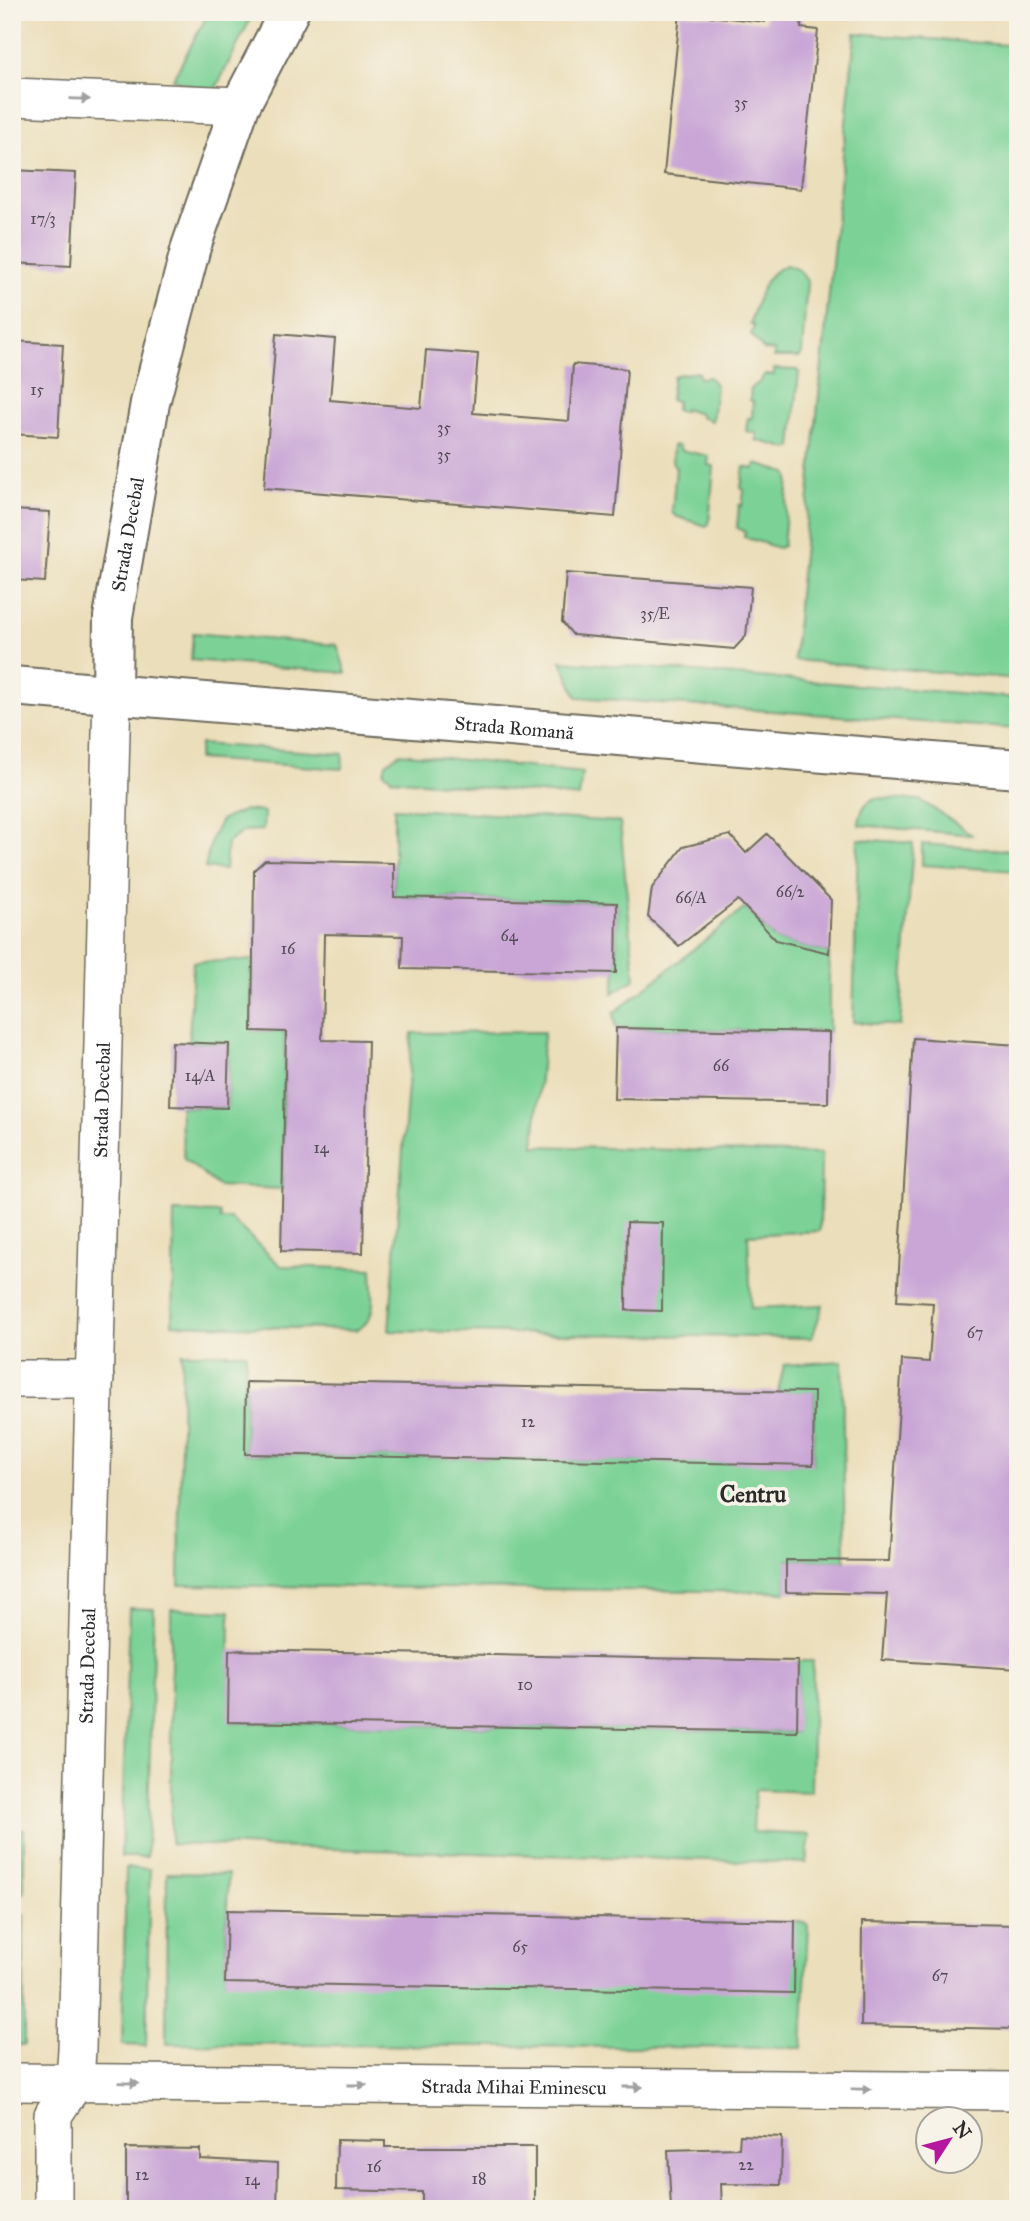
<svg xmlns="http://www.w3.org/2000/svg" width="1030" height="2221" font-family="'IM FELL Great Primer',serif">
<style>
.green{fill:#7bd296;stroke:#537e60;stroke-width:2}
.building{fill:#c9a6d6}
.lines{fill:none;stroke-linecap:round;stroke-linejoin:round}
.street-casing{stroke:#6e6a5d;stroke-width:40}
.secondary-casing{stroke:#6e6a5d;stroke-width:42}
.street{stroke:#fff;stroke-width:37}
.secondary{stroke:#fff;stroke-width:38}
.oneway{fill:#a0a0a0}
.labels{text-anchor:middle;stroke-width:7;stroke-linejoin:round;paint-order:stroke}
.number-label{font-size:16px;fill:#524a56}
.street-label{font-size:19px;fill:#2b2b2b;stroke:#f7f3e8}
.quarter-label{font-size:23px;font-weight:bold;fill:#2b2b2b;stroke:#f7f3e8}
</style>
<rect width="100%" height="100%" fill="#f7f3e8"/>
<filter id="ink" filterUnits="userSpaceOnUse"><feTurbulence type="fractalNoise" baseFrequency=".0143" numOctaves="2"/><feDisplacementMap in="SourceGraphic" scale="14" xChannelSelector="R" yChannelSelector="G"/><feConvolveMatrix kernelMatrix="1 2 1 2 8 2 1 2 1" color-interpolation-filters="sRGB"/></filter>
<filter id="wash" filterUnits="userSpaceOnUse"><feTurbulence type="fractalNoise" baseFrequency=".00686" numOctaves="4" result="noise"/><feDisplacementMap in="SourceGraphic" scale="28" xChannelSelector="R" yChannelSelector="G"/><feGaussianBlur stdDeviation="1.57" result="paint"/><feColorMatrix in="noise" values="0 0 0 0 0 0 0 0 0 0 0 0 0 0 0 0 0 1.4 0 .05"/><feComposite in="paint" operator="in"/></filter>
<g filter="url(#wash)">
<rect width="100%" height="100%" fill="#ebdeba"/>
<path class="green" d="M209 12H254L213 94 173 79Z
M855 33 1018 46V679L794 660 799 595Z
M786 265 799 270 807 281 802 354 799 357H774V351L764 350 751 335 754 326 750 324C757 302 762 274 786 265Z
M774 369 797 370 799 372 792 447 789 449 756 440 757 433 746 431 748 418H752L753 401 750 400 751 388 760 382 764 375H774Z
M698 372 699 378 709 377 716 386 712 421 700 417V414L684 409 683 412 675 410 677 401 670 400 673 377 676 375Z
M673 445 680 446V450L709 456 708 465 714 466 709 524 706 526 675 516 672 512 676 468 672 461Z
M756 464 787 473 789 477 783 546 778 548 744 537 745 532 737 528 739 505 742 506 744 490 741 488 744 467 754 469Z
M193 633 337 645 346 673 191 660Z
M561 661 1018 698V729L577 697Z
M200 744 343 754 342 769 198 759Z
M400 753 582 773 579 797 392 779 384 772 386 763Z
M875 798 920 800 973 835 859 825C860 812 863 804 875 798Z
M394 808 620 822 635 979 613 993 616 973 617 903 404 897 394 902Z
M245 810 264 812 263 830 244 831 227 843 225 870 205 868 212 837 221 820Z
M858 839 913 843 900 1026 853 1022Z
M922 844 1017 851 1018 871 922 865Z
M745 908 776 940 829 953V1032L616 1028 614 1013Z
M253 960 252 1031 285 1032 282 1189 218 1186 184 1159 180 1107 227 1108 229 1044 189 1042 193 962Z
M544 1032 534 1146 821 1154 820 1231 748 1235 751 1308 823 1305 812 1338 389 1331 412 1033Z
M174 1212 220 1213V1219H231L281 1266 372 1269C372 1290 380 1320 356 1330L172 1324Z
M182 1353H246L245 1454 813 1464 814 1393 778 1392 784 1365 842 1361 845 1561 787 1560 786 1592 179 1585Z
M129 1608 154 1609 147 1857H121Z
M171 1609 230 1611 229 1722 796 1732 798 1661H813L811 1792 755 1790 753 1832 810 1835 806 1863 171 1844Z
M12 1829H24V1893H12Z
M126 1868 150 1869 146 2046 122 2045Z
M167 1873 228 1874 225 1982 795 1921 808 1924 802 2048 166 2044Z
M20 1915H24V2045H12V1928Z"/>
<g id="blocks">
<path class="building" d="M766 12H802L801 28 818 30 801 189 664 174 680 13 765 22Z
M12 170 76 173 71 266 12 263Z
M276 334 335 339 330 400 421 408 426 350 478 354 473 413 569 421 573 364 627 369 615 517 264 488Z
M12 341 63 344 58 437 12 434Z
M12 510 50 512 45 582 12 580Z
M566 573 751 587 746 636 734 649 573 635 562 622Z
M767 834 831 900 829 953 776 940 738 900 679 946 648 917 652 888 683 847 730 835 746 853Z
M265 860 394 863V897L617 903 616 973 402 969 403 936 324 934 322 1040 368 1041 363 1253 281 1251 286 1032 252 1031 254 870Z
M616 1028 829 1032 828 1103 614 1099Z
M913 1038 1018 1045V1669L882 1660 887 1594 786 1592V1560L889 1561 902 1360 929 1362 933 1303 897 1301Z
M172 1042 229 1044 227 1108 170 1106Z
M627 1222 663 1223 662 1311 626 1310Z
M246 1382 814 1392 813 1465 245 1454Z
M229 1650 798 1661 797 1732 228 1722Z
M227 1910 795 1921 794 1993 225 1983Z
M862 1922 1018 1925V2029L861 2026Z
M740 2135 782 2137 781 2185 721 2184 722 2209H671L668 2150 739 2148Z
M337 2140 385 2141V2147H535V2209H422V2192L336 2190Z
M126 2148 200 2149V2159L278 2163 277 2209H126Z"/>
</g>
</g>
<g filter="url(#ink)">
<use href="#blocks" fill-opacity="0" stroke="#6e6a5d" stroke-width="2"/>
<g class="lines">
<g class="street-casing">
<g id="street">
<path d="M12 97 240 106"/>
<path d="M12 1379H95"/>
<path id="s1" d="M12 2082 1018 2091"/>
<path id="s2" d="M53 2209V2115L75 2082 77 2049 112 694"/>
</g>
</g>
<g class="secondary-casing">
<g id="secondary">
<path id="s3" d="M12 686 1018 769"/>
<path id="s4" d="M112 694 113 617 150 403 191 247 240 106 289 12"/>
</g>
</g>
<use href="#street" class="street"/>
<use href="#secondary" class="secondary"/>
</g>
<defs><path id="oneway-solid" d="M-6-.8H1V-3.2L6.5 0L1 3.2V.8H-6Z" transform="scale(1.75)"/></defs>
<g class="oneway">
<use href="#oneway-solid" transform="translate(80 99) rotate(2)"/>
<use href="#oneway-solid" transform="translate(129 2083) rotate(2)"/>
<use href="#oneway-solid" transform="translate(357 2085)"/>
<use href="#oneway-solid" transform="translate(633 2087)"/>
<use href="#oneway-solid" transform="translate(861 2089) rotate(1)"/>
</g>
</g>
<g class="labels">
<g class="number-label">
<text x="741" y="108">35</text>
<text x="43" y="224">17/3</text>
<text x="37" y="395">15</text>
<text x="444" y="433">35</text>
<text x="444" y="460">35</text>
<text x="655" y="619">35/E</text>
<text x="790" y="897">66/2</text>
<text x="691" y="903">66/A</text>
<text x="509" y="941">64</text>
<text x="288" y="954">16</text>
<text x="721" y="1071">66</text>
<text x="200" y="1081">14/A</text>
<text x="321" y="1153">14</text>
<text x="975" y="1338">67</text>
<text x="528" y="1427">12</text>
<text x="525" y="1690">10</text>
<text x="520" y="1952">65</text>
<text x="940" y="1981">67</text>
<text x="746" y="2170">22</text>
<text x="374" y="2172">16</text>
<text x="142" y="2180">12</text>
<text x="479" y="2184">18</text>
<text x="252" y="2185">14</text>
</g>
<g class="street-label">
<text dy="7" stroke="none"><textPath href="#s4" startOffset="161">Strada Decebal</textPath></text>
<text dy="7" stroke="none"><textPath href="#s3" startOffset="504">Strada Romană</textPath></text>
<text dy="7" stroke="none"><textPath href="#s2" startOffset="1116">Strada Decebal</textPath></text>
<text dy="7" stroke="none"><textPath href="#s2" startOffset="550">Strada Decebal</textPath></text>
<text dy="7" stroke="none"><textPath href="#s1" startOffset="502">Strada Mihai Eminescu</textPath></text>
</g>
<g class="quarter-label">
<text x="753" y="1502">Centru</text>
</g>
</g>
<rect width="1030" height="2221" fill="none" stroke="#f7f3e8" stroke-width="42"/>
<g transform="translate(949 2140) rotate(54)"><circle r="33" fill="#f7f3e8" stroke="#a5a39c" stroke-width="2"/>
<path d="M0-5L12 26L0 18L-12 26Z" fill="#b5179e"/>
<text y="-10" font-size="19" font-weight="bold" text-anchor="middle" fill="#2b2b2b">N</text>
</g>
</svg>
